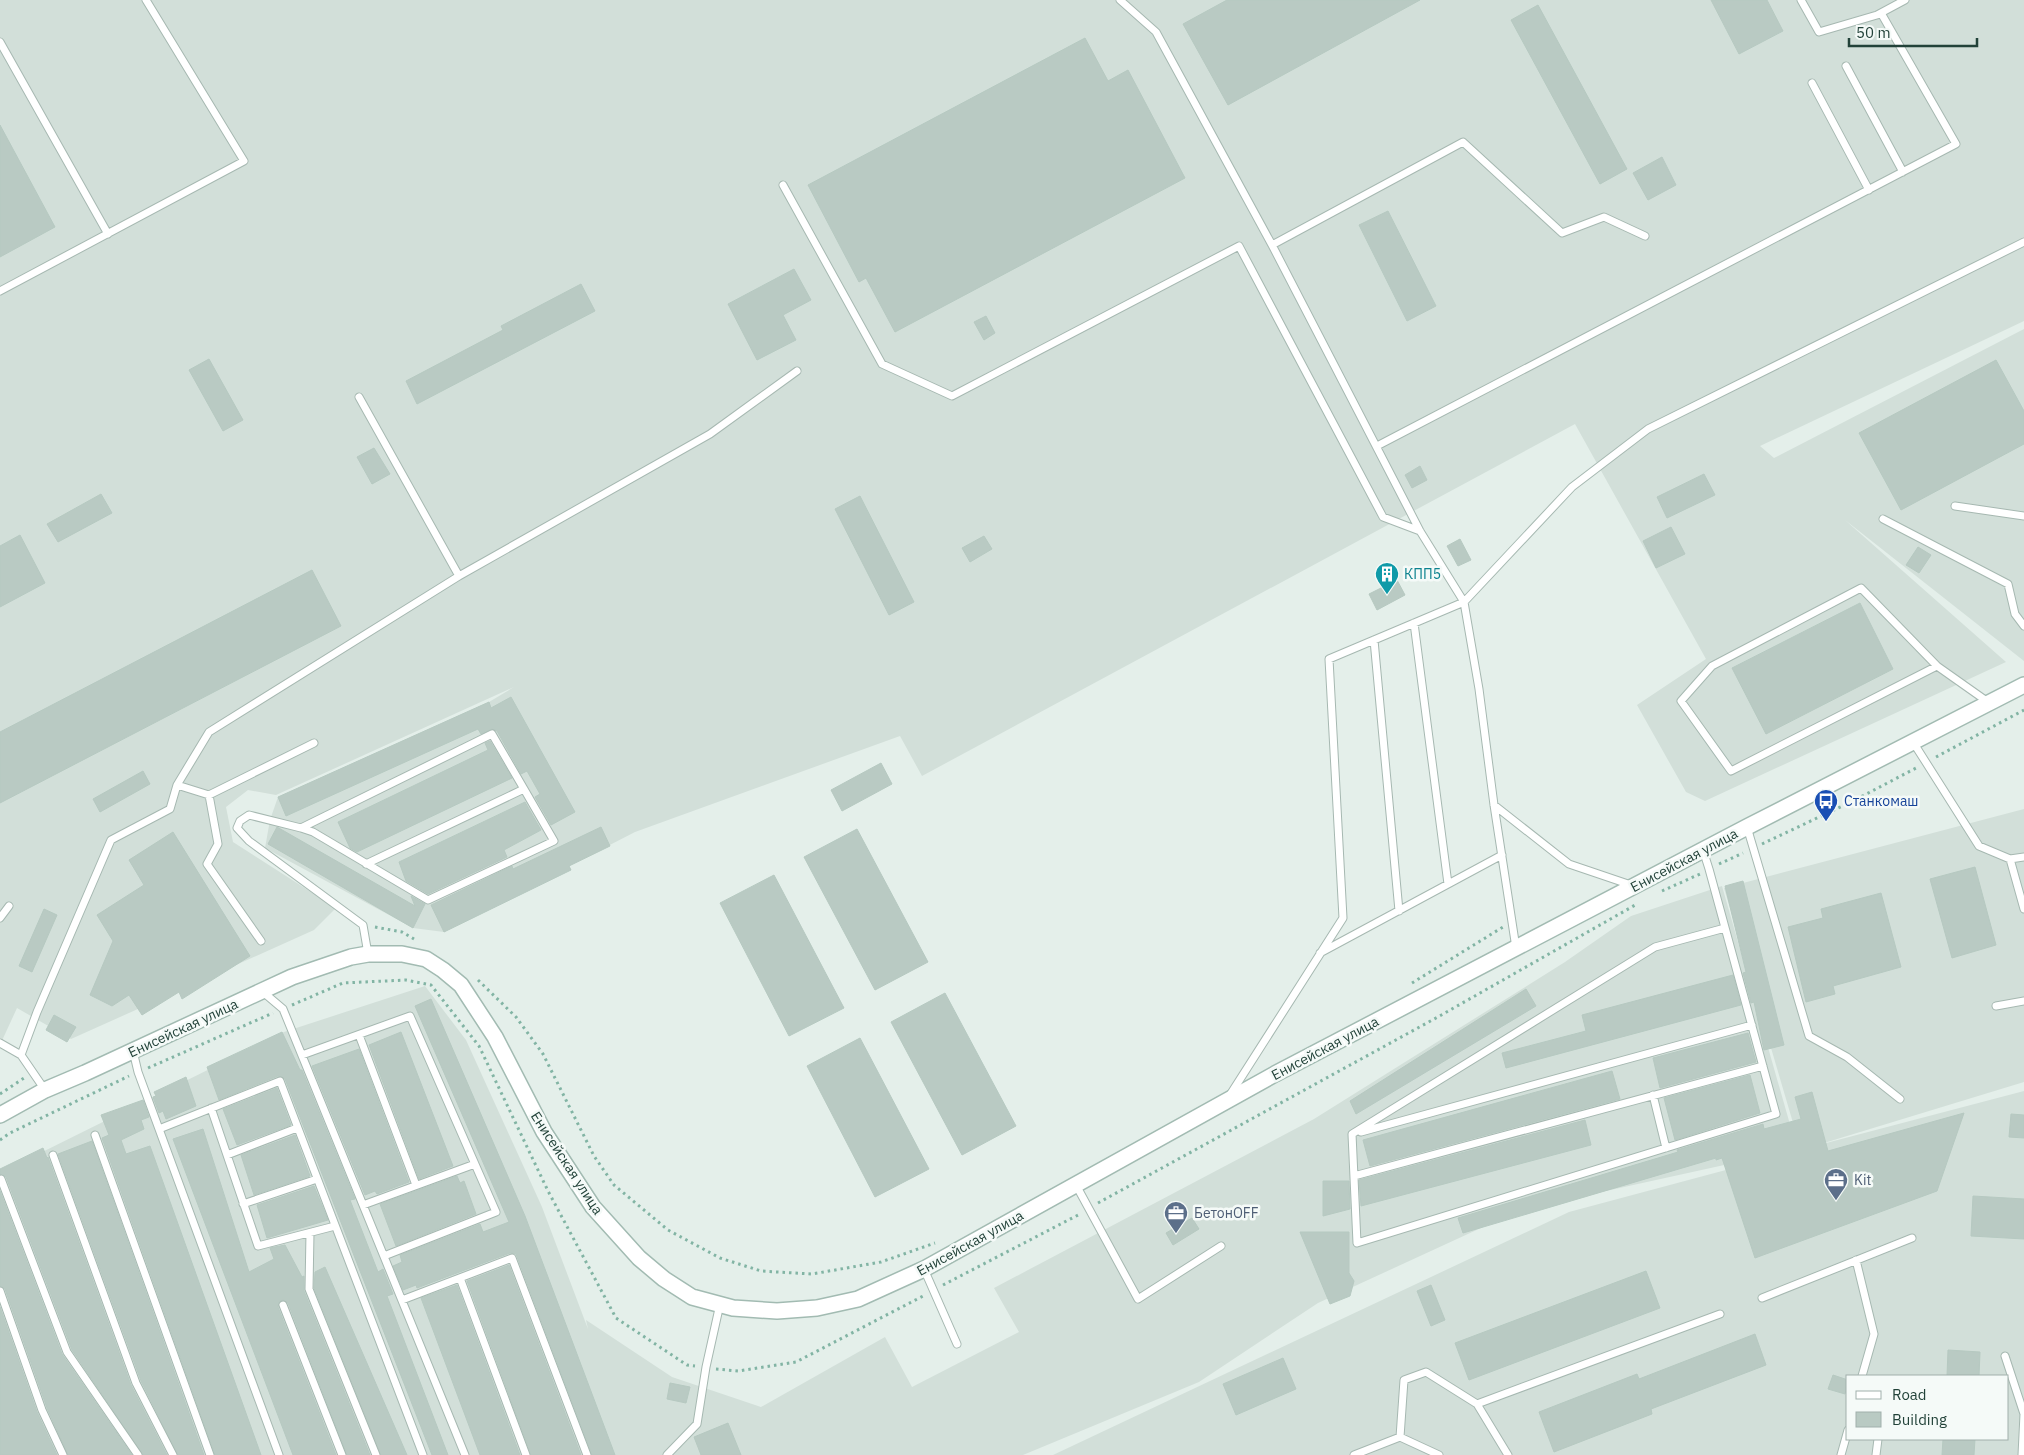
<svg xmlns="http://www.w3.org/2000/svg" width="2024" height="1455" font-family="'IBM Plex Sans',sans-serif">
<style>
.built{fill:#d2dfd9;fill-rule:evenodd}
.building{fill:#b9cac3;stroke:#b6c9c1}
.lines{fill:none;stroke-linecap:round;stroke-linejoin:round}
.lane-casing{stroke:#a6b8b1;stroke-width:9}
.secondary-casing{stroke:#a2bbb2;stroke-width:18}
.path{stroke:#82b4a4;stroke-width:3;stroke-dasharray:2.5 4;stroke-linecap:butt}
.lane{stroke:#fff;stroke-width:7}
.secondary{stroke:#fff;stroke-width:15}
.labels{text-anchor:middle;stroke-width:5;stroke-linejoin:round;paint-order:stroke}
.culture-label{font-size:14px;fill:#0d838f;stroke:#f5faf8;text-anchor:start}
.transit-label{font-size:14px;fill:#164399;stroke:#f5faf8;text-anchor:start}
.street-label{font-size:14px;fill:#224239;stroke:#f5faf8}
.service-label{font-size:14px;fill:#4e5e75;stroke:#f5faf8;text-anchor:start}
</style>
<rect width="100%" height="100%" fill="#e4efea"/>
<path class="built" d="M0 0H2024V321L1760 446 1774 458 2024 329V661L1845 520 2006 662 1705 801 1686 792 1637 705 1706 659 1575 424 922 776 900 736 635 832 569 866 571 870 444 932 413 928 265 848 270 820 278 797 489 702 514 687 276 795 248 790 226 807 233 842 336 908 314 930 71 1039 17 1008 0 1045Z
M2024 809V1082L1811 1147 2024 1091V1422L2020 1455H1053L1569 1212 1801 1150 1724 888ZM1848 1376H2008V1439H1848Z
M1722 886 1797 1149 1520 1210 1318 1303 1199 1382 1023 1455H0V1173L284 1032 425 986 466 1040 542 1207 588 1329 586 1320 672 1377 761 1407 885 1337 912 1387 1019 1332 994 1288 1314 1119 1565 962 1631 916Z"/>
<path class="building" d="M1227 0H1420L1228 105 1183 24Z
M1711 0H1767L1783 31 1739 54Z
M1538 5 1627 169 1600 184 1511 20Z
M1085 38 1108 81 1128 70 1185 178 895 332 866 278 859 282 808 185Z
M0 125 55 227 0 257Z
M1662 157 1676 185 1648 200 1633 173Z
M1388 211 1436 306 1407 321 1359 225Z
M794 269 811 300 783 315 796 340 757 360 728 304Z
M581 284 595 311 417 404 406 381 503 330 501 326Z
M986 316 995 333 984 340 974 322Z
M209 359 243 420 223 431 189 370Z
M1996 360 2024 411V444L1901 510 1859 433Z
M374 448 390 474 372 484 357 457Z
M1420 466 1427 480 1412 488 1405 475Z
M1704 474 1715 495 1667 518 1657 497Z
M101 494 112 513 58 542 47 524Z
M860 496 914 602 889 615 835 509Z
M1671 527 1685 554 1656 568 1643 541Z
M20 535 45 583 0 607V546Z
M984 536 992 549 970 562 962 548Z
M1460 539 1471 560 1458 566 1447 546Z
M1918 547 1931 555 1919 573 1906 565Z
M312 570 341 626 0 803V732Z
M1397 580 1405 595 1377 610 1369 594Z
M1860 603 1893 669 1766 734 1732 668Z
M511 697 575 812 551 825 535 797 540 794 527 771 521 774 497 731 492 729 481 734 478 729 286 816 278 797 489 702 491 708Z
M490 741 512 778 357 852 350 848 338 822 488 750 485 743Z
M881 763 892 784 842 811 831 790Z
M143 771 150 784 100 812 93 799Z
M525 802 541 830 504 850 507 857 428 894 406 881 399 862Z
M277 827 415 906 411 896 425 904 413 928 268 844Z
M601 827 610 846 569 866 571 870 444 932 431 905 512 866 513 869Z
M857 829 928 962 875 990 804 857Z
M173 832 250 956 182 999 179 992 142 1015 129 995 112 1006 90 995 113 941 97 915 144 885 129 860Z
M1975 867 1996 945 1952 958 1930 879Z
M774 875 844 1008 789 1036 720 903Z
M1743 881 1784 1045 1764 1050 1754 1002 1751 1003 1743 973 1746 972 1725 886Z
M1881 893 1901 967 1833 986 1835 994 1806 1002 1788 927 1823 918 1821 909Z
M44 909 57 915 32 972 19 966Z
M1733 975 1741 1005 1506 1068 1502 1053 1586 1031 1582 1015Z
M1526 989 1536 1006 1356 1114 1350 1101Z
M945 993 1016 1126 962 1155 891 1022Z
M431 999 525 1216 615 1455H592L516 1254 510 1253 417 1288 416 1285 403 1290 393 1266 402 1262 400 1255 480 1224 483 1232 509 1222 415 1006Z
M54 1015 76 1027 67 1042 46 1030Z
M282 1032 300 1070H302L355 1199 350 1200 378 1272 383 1269 393 1294 387 1296 448 1455H432L285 1079 278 1076 219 1100 207 1067Z
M401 1032 453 1166 419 1179 369 1045Z
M1748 1033 1756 1062 1660 1088 1653 1058Z
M860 1038 929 1169 875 1197 807 1066Z
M359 1049 409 1182 377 1194 375 1191 365 1195 312 1066Z
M1612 1071 1620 1099 1370 1166 1363 1140Z
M1750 1075 1760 1113 1675 1140 1664 1098Z
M186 1077 196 1106 166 1119 163 1111 159 1113 153 1097 156 1096 154 1092Z
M277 1088 291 1125 237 1145 223 1109Z
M1812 1092 1828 1151 1964 1113 1937 1191 1755 1258 1722 1158 1716 1160V1158L1463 1233 1458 1218 1678 1152 1677 1150 1763 1124 1764 1129 1801 1119 1795 1097Z
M143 1100 149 1117 141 1120 144 1129 121 1140 126 1154 150 1146 261 1455H215L102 1138 109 1135 101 1115Z
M2011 1114 2024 1115V1138L2009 1137Z
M1585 1120 1591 1145 1361 1206 1359 1180Z
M203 1129 249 1272 274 1259 270 1248 285 1245 302 1277 304 1276V1291L370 1455H347L288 1303 283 1300 279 1302 278 1307 336 1455H293L173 1139Z
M295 1135 310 1176 254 1195 241 1155Z
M92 1141 204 1455H178L141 1381 58 1154Z
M43 1148 47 1158 48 1157 131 1385 167 1455H143L72 1350 6 1177 0 1174V1169Z
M457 1176 460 1183 464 1181 476 1214 396 1246 380 1204Z
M1323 1181H1349L1350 1209 1323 1216Z
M314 1186 328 1220 267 1238 257 1205Z
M0 1191 62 1354 132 1455H68L47 1408 5 1289 0 1286Z
M1973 1196 2024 1199V1239L1971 1236Z
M1192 1218 1199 1229 1173 1245 1166 1233Z
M1300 1232H1349V1273L1354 1281 1350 1296 1330 1304Z
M509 1265 581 1455H531L467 1281Z
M325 1267 407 1455H381L314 1288 315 1272Z
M1646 1271 1660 1308 1469 1380 1455 1343Z
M457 1285 520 1455H480L421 1298Z
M1431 1285 1445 1320 1431 1326 1417 1291Z
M0 1307 37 1412 57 1455H0Z
M1755 1334 1766 1365 1651 1409 1652 1414 1554 1452 1539 1412 1637 1374 1639 1379Z
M1948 1350 1980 1352 1979 1376H1947Z
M1283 1358 1296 1389 1236 1415 1223 1384Z
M1833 1375 1848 1380 1845 1394 1828 1389Z
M670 1383 690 1387 686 1403 667 1399Z
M728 1423 741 1455H701L694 1437Z
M1943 1439H1975L1974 1455H1942Z"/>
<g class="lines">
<g class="lane-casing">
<path id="lane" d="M1120 0 1156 32 1272 245 1420 531 1464 602 1479 689 1494 805 1516 948
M1801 0 1819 32 1877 15 1905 0
M0 42 108 234
M1846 66 1903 172
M1812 83 1869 190
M783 185 882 364 952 396 1239 246 1383 517 1420 531
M1272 245 1463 142 1562 233 1604 217 1645 236
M0 291 244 161 146 0
M359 397 459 576
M1377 446 1956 144 1881 13
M1955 506 2024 516
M1883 519 2008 584 2015 614 2024 626
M1414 623 1448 884
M1374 640 1399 911
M1937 666 1861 588 1712 666 1681 701 1731 771 1937 666 1988 702
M1913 742 1979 846 2010 859 2024 857
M177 785 209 795
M1494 805 1569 864 1631 885
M1747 827 1809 1036 1847 1057 1900 1099
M301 828 313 832 428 900 554 841 524 789
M1703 850 1709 869 1776 1114 1357 1243 1352 1134 1655 947 1725 928
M2010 859 2024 909
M366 864 524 789 492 734 301 828 249 815 240 821 237 828 249 841 363 925 368 954
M0 918 9 906
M261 941 207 864 218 844 209 795 314 743
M1320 953 1502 855
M263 992 283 1009 465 1455
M1996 1006 2024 1001
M359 1035 416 1185
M0 1043 21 1055
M133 1051 138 1072 279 1455
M302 1055 410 1016 496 1212 384 1256
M45 1090 21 1055 37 1012 111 840 170 809 177 785 209 732 459 576 710 434 797 371
M1230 1095 1343 918 1329 659 1464 602 1572 487 1648 429 2024 242
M1653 1095 1666 1148
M211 1108 258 1246 335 1226
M159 1129 280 1081 423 1455
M1361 1132 1752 1025
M95 1135 210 1455
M53 1155 136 1383 173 1455
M227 1155 297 1128
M1354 1176 1763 1066
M1 1179 67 1352 138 1455
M1076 1185 1138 1299 1221 1246
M243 1204 317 1179
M363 1205 475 1164
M310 1233 309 1289 376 1455
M1856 1260 1874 1334 1862 1376
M924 1269 957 1344
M460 1278 526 1455
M0 1291 42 1410 63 1455
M1762 1298 1912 1238
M402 1300 512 1258 587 1455
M283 1305 342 1455
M2005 1356 2024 1414 2022 1455
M1477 1404 1720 1314
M1400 1437 1439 1455
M667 1455 697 1424 706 1367 720 1304
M1354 1455 1400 1437 1404 1380 1426 1372 1477 1404 1508 1455
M1841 1455 1848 1430
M1876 1455 1878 1439"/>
</g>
<g class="secondary-casing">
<path id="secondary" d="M0 1115 45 1090 85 1073 292 977 351 957 368 954H402L426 959 443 970 461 985 495 1037 544 1132 593 1207 639 1258 664 1279 692 1297 733 1308 777 1311 817 1308 858 1299 924 1269 1275 1074 1747 827 2024 685"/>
</g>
<path class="path" d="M1936 757 2024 710
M1762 844 1853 801 1918 767
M1719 864 1743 853
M1662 891 1700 874
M375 927 402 932 414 939
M478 980 516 1017 543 1054 594 1156 614 1185 668 1230 720 1258 761 1271 812 1274 881 1262 935 1243
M1412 983 1503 927
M292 1005 343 983 406 980 431 985 479 1046 548 1191 616 1318 687 1365 695 1366
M148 1068 273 1013
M0 1094 24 1078
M0 1140 10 1133 129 1076
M1098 1203 1436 1018 1637 904
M943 1285 1080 1214
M716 1369 738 1371 796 1362 925 1295"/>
<use href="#lane" class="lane"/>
<use href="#secondary" class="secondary"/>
</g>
<defs>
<g id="building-pin" transform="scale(1.25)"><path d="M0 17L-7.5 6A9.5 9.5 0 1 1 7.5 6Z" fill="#0f9aa8" stroke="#f5faf8"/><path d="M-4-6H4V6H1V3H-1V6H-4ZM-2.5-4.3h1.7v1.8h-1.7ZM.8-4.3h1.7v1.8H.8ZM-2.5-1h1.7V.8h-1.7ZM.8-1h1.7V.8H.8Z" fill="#fff"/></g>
<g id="bus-pin" transform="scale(1.25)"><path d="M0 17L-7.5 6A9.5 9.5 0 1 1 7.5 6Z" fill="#1a4fb4" stroke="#f5faf8"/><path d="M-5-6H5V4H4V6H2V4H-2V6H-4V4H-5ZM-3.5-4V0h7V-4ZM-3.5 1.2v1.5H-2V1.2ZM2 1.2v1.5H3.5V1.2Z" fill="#fff"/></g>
<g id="office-pin" transform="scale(1.25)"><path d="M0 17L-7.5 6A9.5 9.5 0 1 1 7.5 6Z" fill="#5c6f8a" stroke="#f5faf8"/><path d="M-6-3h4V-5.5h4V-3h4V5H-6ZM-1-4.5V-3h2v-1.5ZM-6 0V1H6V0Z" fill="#fff"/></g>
</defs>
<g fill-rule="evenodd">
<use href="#building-pin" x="1387" y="574"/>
<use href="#bus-pin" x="1826" y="801"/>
<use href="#office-pin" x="1836" y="1180"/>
<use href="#office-pin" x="1176" y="1213"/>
</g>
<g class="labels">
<g class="culture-label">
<text x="1404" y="579">КПП5</text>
</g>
<g class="transit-label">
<text x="1844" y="806">Станкомаш</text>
</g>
<g class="street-label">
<text transform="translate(1684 860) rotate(-28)" y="5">Енисейская улица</text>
<text transform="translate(183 1028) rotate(-25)" y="5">Енисейская улица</text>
<text transform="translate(1325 1048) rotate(-28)" y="5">Енисейская улица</text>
<text transform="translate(567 1163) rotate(57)" y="5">Енисейская улица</text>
<text transform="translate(970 1243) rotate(-29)" y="5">Енисейская улица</text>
</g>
<g class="service-label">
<text x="1854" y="1185">Kit</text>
<text x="1194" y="1218">БетонOFF</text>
</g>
</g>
<rect x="1846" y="1375" width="162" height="65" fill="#f5faf8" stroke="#a1b0ac"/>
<rect x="1856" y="1391" width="25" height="8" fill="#ffffff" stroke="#a1b0ac"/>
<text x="1892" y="1400" font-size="15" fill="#224239">Road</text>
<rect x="1856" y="1412" width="25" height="15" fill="#b9cac3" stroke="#a1b0ac"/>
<text x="1892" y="1425" font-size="15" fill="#224239">Building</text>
<path d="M1849 38v8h128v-8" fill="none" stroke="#224239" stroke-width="2.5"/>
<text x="1856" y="38" font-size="15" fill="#224239" stroke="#f5faf8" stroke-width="4" paint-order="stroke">50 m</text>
</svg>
